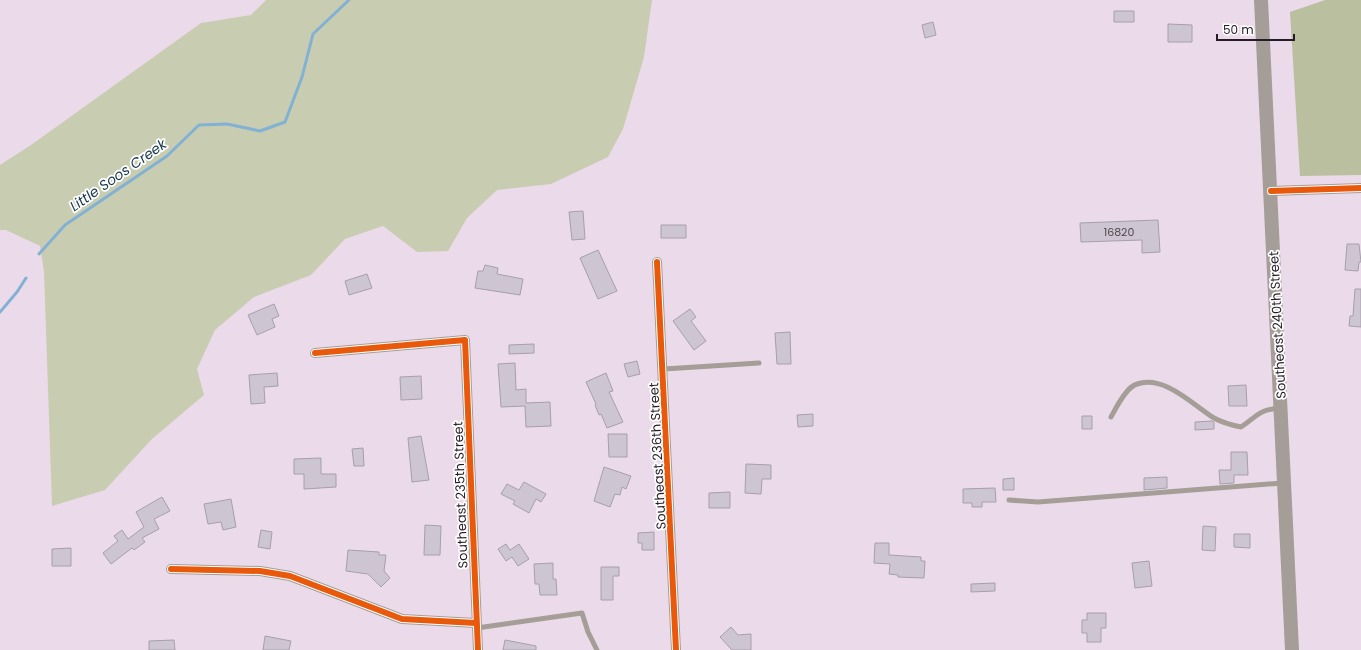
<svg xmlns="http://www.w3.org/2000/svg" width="1361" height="650" font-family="Poppins,sans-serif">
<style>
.green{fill:#c8cdb2}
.forest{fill:#babfa0}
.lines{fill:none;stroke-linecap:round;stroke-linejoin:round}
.stream{stroke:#82b1d3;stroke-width:3}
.building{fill:#cdc5d1;stroke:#a69fac}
.lane{stroke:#a49e97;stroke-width:5}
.street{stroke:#a49e97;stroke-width:10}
.secondary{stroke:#a59d97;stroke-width:14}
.cycleway-casing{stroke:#fff;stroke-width:8}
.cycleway{stroke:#e8590c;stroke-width:6}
.labels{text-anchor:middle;stroke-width:3.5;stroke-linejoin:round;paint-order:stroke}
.number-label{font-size:11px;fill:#504751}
.street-label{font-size:13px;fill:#261c25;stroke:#fff}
.water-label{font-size:14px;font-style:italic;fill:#193a4d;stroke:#fff}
</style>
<rect width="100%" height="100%" fill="#ebdae9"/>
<path class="green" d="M266 0H652L644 57 623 129 608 157 551 184 497 190 467 218 448 251 417 252 383 226 345 239 311 275 254 297 215 330 197 369 204 395 152 439 105 490 52 506 44 272 40 246 6 230H0V165L31 145 201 23 251 15Z"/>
<path class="forest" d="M1325 0H1361V175L1300 176 1290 12Z"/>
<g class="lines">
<path class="stream" d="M39 254 65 225 167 156 199 125 227 124 260 131 285 122 302 77 313 34 349 0
M0 312 17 292 26 278"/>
</g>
<path class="building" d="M1114 11H1134V22H1114Z
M933 22 936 35 925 38 922 25Z
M1168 24 1192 25V42H1168Z
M583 211 585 239 572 240 569 212Z
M1158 220 1160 252 1142 253V240L1081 242 1080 223Z
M661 225H686V238H661Z
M1347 244H1359L1361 262H1359L1358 271 1345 270Z
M598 250 617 291 598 299 580 258Z
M485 265 498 268 497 274 523 279 520 295 475 288 478 271H483Z
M367 274 372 288 349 295 345 281Z
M1355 289H1361V327L1349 326 1350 316H1353Z
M274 304 279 316 272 319 275 327 257 335 248 315Z
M690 309 696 317 691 321 706 341 694 350 673 321Z
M790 332 791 364H777L775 333Z
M534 344V353L509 354V345Z
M637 361 640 374 628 377 624 364Z
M515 363 516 390 526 389V403L550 402 551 426 526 427 525 406 501 407 498 364Z
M277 373 278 386 264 387 265 403 251 404 249 375Z
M606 373 613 391 609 392 623 422 607 428 601 414 599 415 595 405 596 404 586 382Z
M421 376 422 399 401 400 400 377Z
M1246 385 1247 406H1229L1228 386Z
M813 414V426L798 427 797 415Z
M1082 416H1092V429H1082Z
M1212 421 1214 422V429L1195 430V422Z
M608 434H627V457H609Z
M421 436 429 480 412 482 408 438Z
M363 448 364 466H354L352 449Z
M1231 452H1247L1248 475H1234V483L1220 484 1219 470H1231Z
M321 458V474H336V487L304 489V474H294V459Z
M746 464 771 465V479H762L761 494 745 493Z
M604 467 631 476 626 489 622 487 620 495 615 494 610 507 594 501Z
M1167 477V488L1144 490V478Z
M1014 478V490H1003V479Z
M524 482 546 494 541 502 536 499 529 513 513 504 515 501 501 494 507 484 519 490Z
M995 488 996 502H982V507H972V503H963V489Z
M730 492V508H709V493Z
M162 497 170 511 154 519 159 529 142 538 145 542 134 550 132 548 111 564 103 553 118 541 114 536 122 530 128 539 144 527 136 512Z
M231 499 236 527 223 530 221 522 208 524 204 504Z
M425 525 441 526 440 555H424Z
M1203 526 1216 527 1215 551 1202 550Z
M261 530 272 532 270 549 258 547Z
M654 532V550H642V543H638V533Z
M1234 534H1250V548L1234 547Z
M875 543H889V555L921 557V561H925L924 578 898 577V575L889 574 890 564 874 563Z
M506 544 510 550 519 544 529 559 518 566 512 557 506 561 498 549Z
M71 548V566H52V549Z
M348 550 379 552V555H386L384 571 390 578 381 587 368 574 346 571Z
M1149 561 1152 586 1135 588 1132 563Z
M553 563V579H556L557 595H540L539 584H535L534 564Z
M601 567H619V576H613V600H601Z
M995 583V591L971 592V584Z
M1087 613H1106V628H1101V642H1087V633H1082V620H1087Z
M731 627 738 635 751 634V650H732L720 637Z
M265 636 291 641 289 650H263Z
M174 640 175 650H149V641Z
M505 640 536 646V650H503Z"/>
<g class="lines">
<path class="lane" d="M664 369 759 363
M1111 417C1116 408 1126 387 1137 384 1165 375 1193 405 1214 418 1223 423 1231 425 1241 427 1258 416 1257 410 1280 408
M1009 500 1038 502 1283 483
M477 628 582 613 588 632 597 650"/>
<path class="street" d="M1271 191 1361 188
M657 262 676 650
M315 353 465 340 478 650
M171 569 260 571 290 576 402 619 476 623"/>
<path class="secondary" d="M1261 0 1292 650"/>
<g class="cycleway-casing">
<path id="cycleway" d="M1271 191 1361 188
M657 262 676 650
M315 353 465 340 478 650
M171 569 260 571 290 576 402 619 476 623"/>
</g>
<use href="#cycleway" class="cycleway"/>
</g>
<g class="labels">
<g class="number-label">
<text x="1119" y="236">16820</text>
</g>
<g class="street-label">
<text transform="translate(1277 325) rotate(-93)" y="5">Southeast 240th Street</text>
<text transform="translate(657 456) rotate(-93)" y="5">Southeast 236th Street</text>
<text transform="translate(460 495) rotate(-92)" y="5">Southeast 235th Street</text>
</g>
<g class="water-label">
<text transform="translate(118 175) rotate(-35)" y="5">Little Soos Creek</text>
</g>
</g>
<path d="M1217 34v6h77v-6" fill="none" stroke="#261c25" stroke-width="2"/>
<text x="1223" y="34" font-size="12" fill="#261c25" stroke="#ffffff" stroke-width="3" paint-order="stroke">50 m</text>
</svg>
